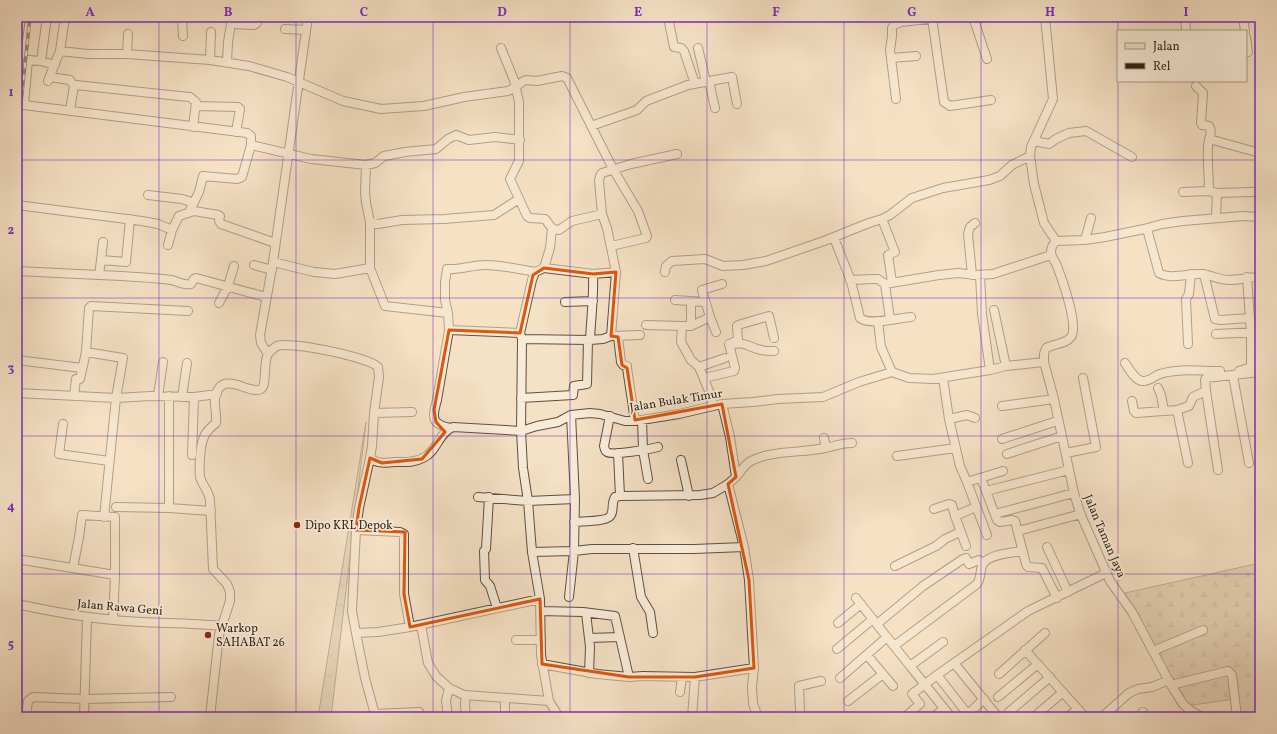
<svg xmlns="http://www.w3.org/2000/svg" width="1277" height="734" font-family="Vollkorn,serif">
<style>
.grass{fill:url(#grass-tufts);stroke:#806f5e}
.forest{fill:url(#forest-firs);stroke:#806f5e}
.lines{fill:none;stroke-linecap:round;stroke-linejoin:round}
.minor-casing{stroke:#5f4f42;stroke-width:10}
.major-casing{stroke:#2d1e16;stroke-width:12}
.minor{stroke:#f8ecd9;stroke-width:8}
.major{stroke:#f5e1c5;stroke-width:10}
.rail-casing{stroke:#2d1e16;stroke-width:3.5}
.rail{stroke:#f8ecd9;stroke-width:2;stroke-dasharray:6;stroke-linecap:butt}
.marked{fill:none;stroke:#df560c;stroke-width:3;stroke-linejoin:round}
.grid{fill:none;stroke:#7b2cbf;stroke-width:1;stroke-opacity:0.55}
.poi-dot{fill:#8f2418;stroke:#f8ecd9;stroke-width:1.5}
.labels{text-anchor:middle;stroke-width:3.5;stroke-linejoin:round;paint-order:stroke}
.street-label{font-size:12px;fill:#2d1e16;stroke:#f8ecd9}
.poi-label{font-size:12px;fill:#2d1e16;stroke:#f8ecd9;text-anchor:start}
.neatline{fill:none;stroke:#7b2cbf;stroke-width:1.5}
.grid-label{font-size:13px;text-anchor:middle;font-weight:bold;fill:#7b2cbf}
</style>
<defs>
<pattern id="grass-tufts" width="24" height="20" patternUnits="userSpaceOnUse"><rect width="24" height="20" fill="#d3c0a7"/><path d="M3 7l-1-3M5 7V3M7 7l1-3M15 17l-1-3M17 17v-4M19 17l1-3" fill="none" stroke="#b5a58f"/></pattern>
<pattern id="forest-firs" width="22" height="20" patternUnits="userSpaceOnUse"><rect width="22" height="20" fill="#d3c0a7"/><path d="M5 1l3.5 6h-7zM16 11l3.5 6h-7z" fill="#b5a58f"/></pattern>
</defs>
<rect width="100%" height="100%" fill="#f5e1c5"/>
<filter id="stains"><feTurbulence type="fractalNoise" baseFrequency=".005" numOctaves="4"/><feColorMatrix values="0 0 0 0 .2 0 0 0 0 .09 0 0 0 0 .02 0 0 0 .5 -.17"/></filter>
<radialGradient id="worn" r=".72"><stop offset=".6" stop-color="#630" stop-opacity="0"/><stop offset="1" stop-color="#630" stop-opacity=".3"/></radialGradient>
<path class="grass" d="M366 422 331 717H318Z"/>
<path class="forest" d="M1260 563V717H1240L1234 699 1179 707 1125 593Z"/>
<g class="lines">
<g class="minor-casing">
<path id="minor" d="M47 17 41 61 55 65
M182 17 183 36
M668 17 674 47 681 48 684 51 695 84
M973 17 987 59
M1045 17 1053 99 1031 147 1030 156 1034 184 1044 223 1056 241
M1185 17 1186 31
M1243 17 1245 31
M932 18 944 102 950 106 991 100
M285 29 306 30
M1246 37 1248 52
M501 48 514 80 519 102V161L510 179 527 216 530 218 545 219C550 225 550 229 559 230L572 221 602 214 607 228 616 272
M698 48 706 82
M60 51 65 17
M127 54 128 34
M891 58 916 56
M210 60 211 32
M41 61 28 60 24 105 247 133 251 136V145L311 159 366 165 375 163 384 156 405 152 436 149 448 139 456 135 469 140 495 137 520 140
M227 62 228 42 231 24 254 25 257 23V17
M50 77 70 80 74 86
M48 81 60 51 88 54H127L210 60 249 66 287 77 343 101 381 109 424 106 464 97 508 91 516 87 522 82 526 80 537 81 562 76 567 78 613 169 638 211 647 236 646 238 611 246
M709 81 715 108
M1196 86 1203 93 1201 123 1202 125 1209 126C1213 133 1209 138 1208 145 1207 160 1209 176 1209 191L1217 193 1216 218
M896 99 890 50 892 36V28L894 25 901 22 945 17
M196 106 238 107 240 109 236 132
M70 110 74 86 76 85 179 96 190 97 196 102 193 127
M591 126 637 110 646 101 688 85 732 77 737 104
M1209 139 1260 153
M1034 141 1049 144 1056 139 1069 133 1086 131 1132 157
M366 165 365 192 366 203 370 222V268L385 306 448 313
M1183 192 1209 191
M1217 193 1253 192
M148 195 182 199 194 203
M17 205 142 221 158 224 172 230
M189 212 199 192 203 176 237 179 242 177 251 145
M602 214 599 181 600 176 602 173 631 164 677 154
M882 219 895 252 888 255 892 282
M370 222 378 224 402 220 444 219 494 215 519 199
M1147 229 1159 273C1170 280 1189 273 1202 274 1211 275 1220 280 1229 280 1239 280 1250 277 1260 277
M834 238 851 281 860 318C870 326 898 318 911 317
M1085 240 1091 218
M103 242 101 260 126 262 130 219
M168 245 172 230 179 216 194 211 218 215 220 216 219 221 221 224 275 243
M273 262 314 272 335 274 370 268
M254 265 272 270
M544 268 550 248 552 229
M17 271 99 275 101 260
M665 272 666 266 672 261 705 259 723 266 743 265 766 261 824 241 869 223 882 219 890 215 912 198 943 188 989 180 1000 176 1012 165 1030 156
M1204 274 1215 319 1221 320 1250 318
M99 275C123 276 147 277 171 280 177 281 185 286 191 284L194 279 196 278 266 297
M972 275 968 234 970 227 975 223
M980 275 982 314 990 370
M1247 277 1251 333V367
M850 280 874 279H878L885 284
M675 300 705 302
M691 301V326
M565 302 593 301
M219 303 228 286 234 266
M994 310 1006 366
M710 317 702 290 722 284
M890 319 885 284 939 275 958 273 976 275 993 274 1051 255
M878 321 881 347 892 372
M646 325 682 326
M449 330 520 333
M1216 334 1260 332
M618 337 621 362 623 365 627 366V368L635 421
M522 339 590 340 603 339 611 336 640 335
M590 340C591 318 594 296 593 274
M729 344 738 340 737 326 738 325 769 316 774 338
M732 344C748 342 747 347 761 350 765 351 770 351 774 351
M1188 344 1186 299 1189 294 1191 274
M86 352 89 308 91 306 188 311
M268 354 261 343 260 335 273 262 308 17
M17 360 82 368
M1125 363C1129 369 1135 380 1142 381 1149 382 1154 376 1160 374 1179 368 1200 371 1220 371
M699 367 725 358
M1239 371 1251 367H1260
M1233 376 1249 463
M704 378 734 371 735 368 729 344
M943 378 949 419
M1158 388 1161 395 1164 411
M1206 391 1218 470
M17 393 116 398 151 396 194 397 217 394
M74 396 76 379H80L86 352 123 358 116 398 104 517
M158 396 163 362
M169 396V508
M182 397 187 363
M521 398 573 395 574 386 587 384 588 340
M1132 401 1134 411 1136 413 1177 410 1189 406 1193 397 1206 391 1205 380 1206 378 1260 372
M722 404 730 437 736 477 728 484 744 547 749 580 754 668 752 687 753 704 758 717
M713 405 709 391 699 367 691 360 681 342 682 326H691L710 317 716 332
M1002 406 1054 399
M1177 410 1188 463
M374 413 412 412
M610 416 604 446C605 449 604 450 607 452 612 456 650 449 658 447
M975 418 967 415 949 419 960 466 967 482 1003 471
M642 420 643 450 648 479
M63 424 59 454 109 461
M450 428C431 424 432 417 437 400L449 330 448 313 445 300V282L447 269C460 270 472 265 485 265 501 265 519 269 535 272
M824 438 826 448
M1002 439 1057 421
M618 453 620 496
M1066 453 1096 447 1083 378
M1007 454 1062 436
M192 455 194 397
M897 456 956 448
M370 458 359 508 356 530 352 611 356 633 378 632 410 627 540 599
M681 460 689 496
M736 477C741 471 745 464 751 461 772 450 802 453 825 448 837 446 839 443 852 443
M981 478 997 520 1000 522 1012 520 1015 521 1026 564 1028 567 1042 568 1057 598
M967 482 987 535
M986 491 1069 470
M478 497 528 501 575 499
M489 497 486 549 484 551 485 580 490 586 497 608
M116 507 169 508 211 511
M934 509 949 504 952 505 955 516
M995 514 1074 493
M574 522C582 521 608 522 611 515 614 510 611 504 615 497L620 496 700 495 713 493 728 484
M356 530 400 532 404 534V594L410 627
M1018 531 1081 514
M966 546 955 516 976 507
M1047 547 1068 592
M633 548 641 597 650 612 653 633
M532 552 574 551 592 549H694L744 547
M17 559 115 575
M895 566 936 546 945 539 960 532
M73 568 79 537 82 515 115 517V575L113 620
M569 597 574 551 575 499 571 415
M856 598 894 646 977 584C981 578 980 572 982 566 986 554 1011 553 1022 551
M17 604C49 611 81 617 114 620 150 624 185 622 221 626
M540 611 583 612 615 616 629 677
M586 613 590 647 589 673
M838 623 861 604
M877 624 923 586 963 559 966 558 969 564 979 560 982 564
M421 625 428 663 436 676 449 688 464 695 549 701
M356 633 365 678 374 711 373 717
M589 638 620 637
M516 640H541
M894 646 910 666 943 642
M837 649 873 619
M1025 650 1085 717
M1153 651 1203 630
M867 655 893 686
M954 663 998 717
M542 664 597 674 629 677 643 676 695 677 754 668
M910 666 951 717
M999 674 1045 633
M937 675 1028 611 1106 573
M840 678 887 637
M1171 685 1228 671 1232 675 1237 717
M680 692 682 677
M998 697 1038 664
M848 701 883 674
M1009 712 1050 677
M374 714 419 712 420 717
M26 717 28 701 33 697 84 699 171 697
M84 717 87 617
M210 717 219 635 230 601V592L227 584 213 569 210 500C209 491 202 485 200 477 199 468 200 445 204 437 206 431 211 427 216 423 217 414 214 406 215 398 222 367 249 396 261 389 267 386 263 362 268 354 269 352 275 347 277 346 290 341 368 357 378 367L379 377 374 413 372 446 370 458C377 464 386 463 395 462 404 462 414 463 423 458 437 452 439 432 453 427L521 431 537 426 558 422 571 415 590 413 600 414 625 421H635L679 414 722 404 753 402 778 399 823 397 859 382 892 372 909 378 933 379 990 370 1006 366 1044 362
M448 717 446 701 449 688
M466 717 465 704 466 695
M505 717V698
M559 717 549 701 541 655 540 599 532 552 528 501 523 468 521 431 522 339 520 333 532 280 535 272 544 268 593 274 616 272 611 336
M692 717 695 677
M802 717 800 712 799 686 821 681
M905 717 920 704 912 694 937 675 966 712
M934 717 944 708
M965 717 984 699
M1034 717 1063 692
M1068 717 1078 709
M1102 717 1129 693 1138 689 1152 687 1169 680
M1138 717 1143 712
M1202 717 1191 711 1183 704 1171 685 1132 612 1110 581 1080 513 1074 493 1054 399 1044 362V354L1046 348C1053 344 1066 344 1071 337 1079 326 1062 279 1057 266 1055 261 1051 257 1051 252 1051 247 1053 244 1056 241L1085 240 1105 237 1144 229 1162 224 1183 221 1243 216 1260 217"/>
</g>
<g class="major-casing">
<path id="major" d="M17 40 20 17"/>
</g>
<use href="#minor" class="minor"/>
<use href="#major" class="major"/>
<g class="rail-casing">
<path id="rail" d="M17 140 30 17"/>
</g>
<use href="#rail" class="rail"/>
</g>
<path d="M0 0H1277V734H0ZM544 268 593 274 616 272 611 336 618 337 622 365 627 368 635 420 722 404 736 477 728 484 749 580 754 668 695 677H629L542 664 540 599 410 627 404 594 405 532 356 530 359 508 370 458 382 463 422 459 445 432 436 422 434 410 449 330 520 333 533 275Z" fill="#f5e1c5" fill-opacity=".55" fill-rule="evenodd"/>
<path class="marked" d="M544 268 593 274 616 272 611 336 618 337 622 365 627 368 635 420 722 404 736 477 728 484 749 580 754 668 695 677H629L542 664 540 599 410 627 404 594 405 532 356 530 359 508 370 458 382 463 422 459 445 432 436 422 434 410 449 330 520 333 533 275Z"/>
<path class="grid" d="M159 17V717M296 17V717M433 17V717M570 17V717M707 17V717M844 17V717M981 17V717M1118 17V31M1118 31V81M1118 81V717M17 160H1260M17 298H1260M17 436H1260M17 574H1260"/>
<g class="poi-dot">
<circle cx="297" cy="525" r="4"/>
<circle cx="208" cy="635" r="4"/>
</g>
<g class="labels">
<g class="street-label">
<text transform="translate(676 400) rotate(-9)" y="4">Jalan Bulak Timur</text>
<text transform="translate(1105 536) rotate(67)" y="4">Jalan Taman Jaya</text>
<text transform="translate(120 607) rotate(5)" y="4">Jalan Rawa Geni</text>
</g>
<g class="poi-label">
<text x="305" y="529">Dipo KRL Depok</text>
<text x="216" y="632">Warkop<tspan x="216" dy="14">SAHABAT 26</tspan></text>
</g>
</g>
<rect width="1277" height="734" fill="none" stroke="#f5e1c5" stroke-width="44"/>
<rect x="1117" y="30" width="130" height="52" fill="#f8ecd9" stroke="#a79a8b"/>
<rect x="1125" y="43" width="20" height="6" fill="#f5e1c5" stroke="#a79a8b"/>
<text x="1153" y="50" font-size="12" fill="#2d1e16">Jalan</text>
<rect x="1125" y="63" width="20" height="6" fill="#2d1e16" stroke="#a79a8b"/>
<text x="1153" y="70" font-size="12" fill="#2d1e16">Rel</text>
<rect x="22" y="22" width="1233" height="690" class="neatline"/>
<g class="grid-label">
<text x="90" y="16">A</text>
<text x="228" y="16">B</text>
<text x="364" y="16">C</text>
<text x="502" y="16">D</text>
<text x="638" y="16">E</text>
<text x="776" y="16">F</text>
<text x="912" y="16">G</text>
<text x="1050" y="16">H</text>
<text x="1186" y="16">I</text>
<text x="11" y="96">1</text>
<text x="11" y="234">2</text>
<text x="11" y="372">3</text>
<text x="11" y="510">4</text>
<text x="11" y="648">5</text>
</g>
<rect width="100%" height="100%" filter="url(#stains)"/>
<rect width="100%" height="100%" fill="url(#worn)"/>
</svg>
